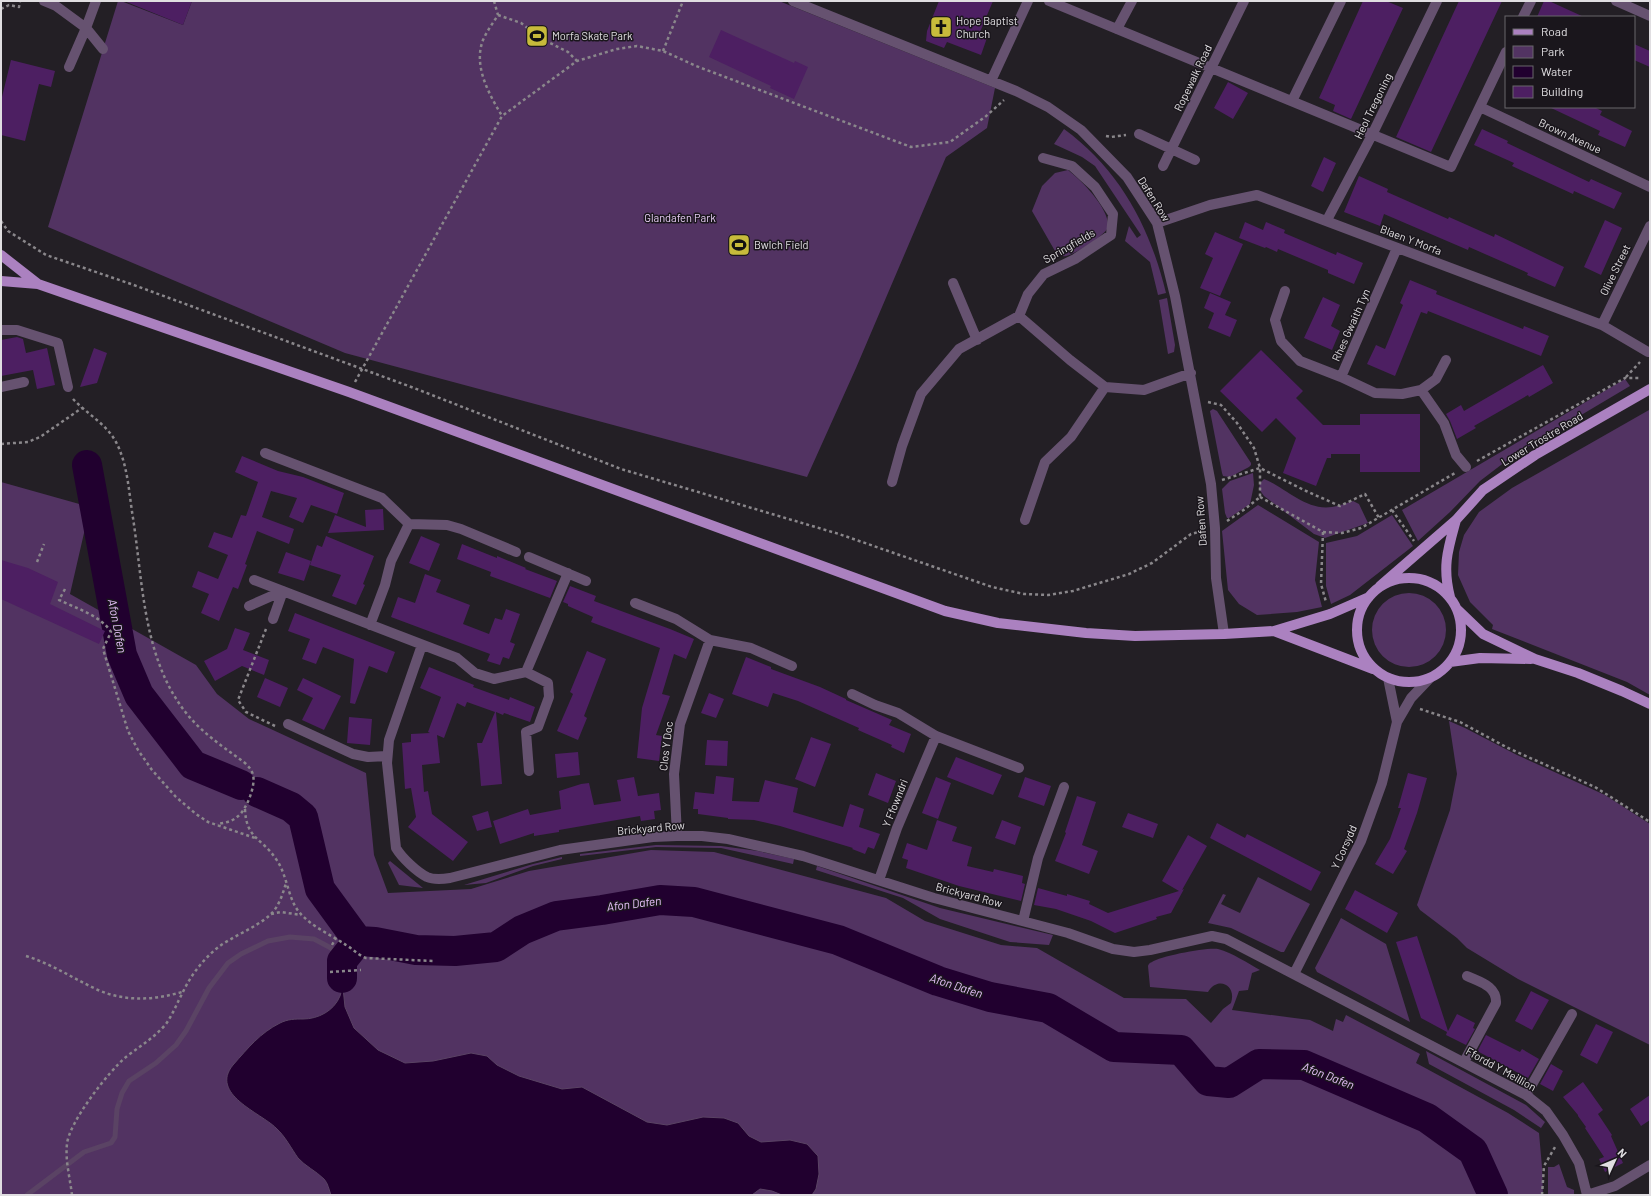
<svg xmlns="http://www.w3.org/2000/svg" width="1651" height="1196" font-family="Barlow,sans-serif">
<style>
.green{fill:#523362}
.water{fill:#21002f;stroke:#5a4364}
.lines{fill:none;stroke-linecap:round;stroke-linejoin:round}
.stream{stroke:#5a4364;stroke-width:5}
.river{stroke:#21002f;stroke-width:30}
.building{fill:#4d1f62}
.path{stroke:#8a878b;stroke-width:2.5;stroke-dasharray:3 3;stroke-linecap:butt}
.minor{stroke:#665270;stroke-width:10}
.major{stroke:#ab81c0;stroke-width:10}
.labels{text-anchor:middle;stroke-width:3;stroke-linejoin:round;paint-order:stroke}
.poi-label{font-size:11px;fill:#e0dee1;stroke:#1a161c;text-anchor:start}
.street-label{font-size:11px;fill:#e0dee1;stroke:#1a161c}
.park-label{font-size:11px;fill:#e6cdf4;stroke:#1a161c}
.water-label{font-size:12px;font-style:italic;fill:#e6c0fa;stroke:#1a161c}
</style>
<rect width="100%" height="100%" fill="#231f25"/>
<path class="green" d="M118 1H121L183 25 192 1H779L995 88 987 128 946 157 856 368 807 477 345 353 48 227Z
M1064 129C1120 170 1150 227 1166 293L1158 295 1150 262 1125 241 1129 226 1137 238 1141 235 1095 166 1082 157 1054 144Z
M1068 170C1082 181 1110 209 1108 227 1107 234 1074 255 1066 256 1061 257 1059 254 1055 251L1032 211 1042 186 1055 173Z
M1167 298 1175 345 1174 352 1168 354 1159 300Z
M1625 379 1630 386 1514 455 1480 481 1450 512 1418 541 1402 510Z
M1213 409 1217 411 1251 463V465L1249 467 1230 477 1223 476 1222 473 1210 411Z
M1649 410H1650V695L1627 682 1492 629 1493 625 1470 602 1458 575 1459 552 1464 535 1479 512 1512 488Z
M1253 473 1254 485 1250 504 1229 518H1227L1225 513 1222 489 1230 481Z
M1264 479C1286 488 1306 511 1332 507 1339 506 1346 503 1353 501L1359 504 1368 523 1325 538 1314 534 1264 496 1259 489 1260 483Z
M1 482 90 507 70 594 196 665 217 694 249 719 366 773 374 855 388 893 471 889 529 871 651 850 714 852 886 898 925 921 1001 945 1037 948 1124 998 1186 999 1211 1023 1223 1009 1231 1003C1237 984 1217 976 1208 992L1150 987 1148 966C1149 964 1149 963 1152 962 1160 956 1208 947 1218 949 1233 953 1247 963 1260 970L1252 973 1248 990 1239 991 1232 1010 1310 1020 1333 1031 1336 1019 1343 1022 1346 1015 1420 1054 1416 1063 1508 1113 1539 1133 1542 1167 1543 1195H1Z
M1258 505 1319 542 1315 580 1322 607 1297 612 1257 615 1239 604 1228 590 1222 531Z
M1392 515 1413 546 1350 595 1331 604 1326 586V543L1357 536Z
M1372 630a37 37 0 1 1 74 0a37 37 0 1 1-74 0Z
M1449 721 1465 728 1517 755 1605 795 1650 824V1045L1518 979 1467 948 1457 938 1420 910 1417 905 1450 810 1457 774Z
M656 845 721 846 758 851 794 859 793 864 721 848 656 847 580 856V854Z
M562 857V859L533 866 486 883 464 885 533 864Z
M390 861 423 888 399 885 388 863Z
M817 866 940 908 1053 935 1049 945 1010 942 940 919 903 898 816 870Z
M1258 877 1310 904 1284 952H1281L1231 928 1208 923 1223 894 1226 895 1221 904 1240 913Z
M1341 918 1386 944 1410 1022 1317 972 1315 968Z
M1426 1051 1526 1105 1545 1122 1541 1128 1514 1110 1429 1064Z
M1559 1164 1567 1187 1574 1190V1195H1548V1167H1554Z"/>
<path class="water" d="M342 978 345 1007 354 1028 378 1050 405 1063 433 1061 471 1053 487 1056 497 1065 519 1076 562 1089 582 1087 647 1122 667 1125 703 1117 724 1118 738 1123 749 1136 761 1142 790 1140 807 1144 818 1156 819 1174 816 1189 812 1195H782L772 1191 760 1189 752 1195H331C329 1190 328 1183 324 1179 316 1171 305 1166 298 1158 291 1148 285 1136 276 1128 261 1113 209 1094 233 1065 248 1048 260 1033 280 1023 288 1019 295 1019 303 1019 318 1019 334 1011 340 996 342 991 342 984 342 978Z"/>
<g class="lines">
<path class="stream" d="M27 1195 84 1152 111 1143 115 1137 117 1109 122 1093 129 1081 156 1063 176 1045 186 1031 209 988 228 963 241 954 268 941 290 937 314 939 331 948 342 961"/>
<path class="river" d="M87 465 122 655 139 695 193 765 241 785
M257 792 291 807 303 817 320 889 358 941 342 961V978
M358 941 375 942 416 950 455 951 496 947 522 930 556 916 602 910 660 900 694 902 838 940 938 981 990 997 1048 1008 1114 1047 1181 1050 1208 1081 1229 1083 1259 1064 1304 1065 1427 1118 1473 1151 1493 1195"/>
</g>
<path class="building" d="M124 1H192L183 25Z
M939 1H993L980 32 988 35 981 55 947 42 944 48 926 41 927 31Z
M1363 1H1386L1403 8 1351 119 1333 111 1335 105 1319 98Z
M1459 1H1502L1431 152 1396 137Z
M1544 1H1549L1584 17H1537Z
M721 30 794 63 795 61 808 67 794 99 770 88 771 86 709 57Z
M1634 44 1650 51V67L1634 60Z
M11 60 55 71 51 87 39 84 25 141 1 135V101Z
M1228 82 1248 93 1233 119 1214 108Z
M1549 107H1594L1602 111 1600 115 1632 131 1625 147 1598 135 1600 131Z
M1482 129 1508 141 1507 143 1589 182 1591 179 1622 193 1614 209 1574 191 1573 194 1512 166 1514 163 1474 145Z
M1324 157 1336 163 1323 192 1311 186Z
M1359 176 1388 189 1387 192 1448 219 1449 217 1494 237 1495 234 1564 267 1555 287 1527 275 1528 273 1469 247 1468 250 1384 214 1380 226 1344 212Z
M1605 220 1622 228 1601 275 1584 267Z
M1245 222 1263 230 1266 222 1285 230 1284 233 1336 255 1337 252 1363 263 1354 284 1328 273V270L1278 249 1277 252 1266 247 1265 248 1239 238Z
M1215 232 1243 244 1220 296 1200 288 1213 258 1205 254Z
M1410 280 1437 291 1436 294 1523 329 1524 326 1549 336 1541 356 1428 311 1427 314 1421 312 1395 376 1367 364 1376 345 1385 349 1403 305 1400 303Z
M1210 293 1231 302 1225 315 1237 320 1230 337 1208 328 1214 313 1204 308Z
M1323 297 1340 305 1331 326 1340 331 1332 350 1304 338Z
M17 337 23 339 26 353 47 348 55 385 37 389 33 370 1 376V340Z
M94 348 107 353 97 383 80 387Z
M1261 350 1303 391 1296 398 1323 425H1360V414H1420V472H1360V454H1331V458H1327L1316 486 1283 473 1296 438 1276 418 1262 432 1220 391Z
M1543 365 1553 383 1529 397 1528 395 1474 426 1476 428 1457 439 1450 421 1446 414 1461 405 1464 411Z
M242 456 278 471 303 477 344 493 337 514 311 505 303 523 289 517 297 498 271 491 262 517 294 529 289 544 257 531 245 564 247 565 238 589 233 587 219 621 201 613 209 594 192 587 198 571 218 579 228 555 208 547 214 532 232 538 241 515 246 516 258 482 235 472Z
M383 509 384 530 328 533 335 515 366 527 365 510Z
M326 536 374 556 363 584 365 585 356 605 332 596 341 575 310 565 317 545 322 547Z
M421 536 440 544 429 571 409 563Z
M462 544 497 558V556L526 568 525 569 557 581 550 598 490 576 491 572 457 559Z
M286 552 311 561 304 581 278 573Z
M1 560 28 568 58 582 50 604 105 631 99 644 1 599Z
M425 574 441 580 436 592 470 605 463 624 489 634 495 618 502 620 506 609 520 614 510 642 515 644 509 659 503 657 500 665 487 661 490 654 391 617 398 597 415 603Z
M570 586 596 596 594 601 670 629 694 639 686 659 674 654 662 694 670 696 656 735 662 736 659 761 637 758 642 708 660 648 591 622 593 617 568 606V604L563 602Z
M295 613 395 652 387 673 369 666 355 704 350 703 354 659 323 647 316 664 302 659 310 639 288 631Z
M235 628 250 633 243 650 269 660 264 675 242 666 215 681 204 661 227 649Z
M587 651 606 659 584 716 587 718 578 740 557 731 573 694 570 692Z
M746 657 771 667V669L820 687 846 699V700L892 720 889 725 911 734 904 753 891 747 892 745 858 730 859 728 798 701 773 693 768 707 732 694Z
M429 667 474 685 473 687 509 700 510 697 535 707 530 722 504 713 503 715 496 712 502 784 481 786 479 761 477 743H482L495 712 467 702 465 707 457 703 444 738 437 735 440 763 422 765 424 792 428 791 432 814 468 842 453 861 408 827 416 817 411 788 405 789 402 743 411 742V734L430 733 428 732 441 697 420 688Z
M265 678 288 688 280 707 257 697Z
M303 678 341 696 324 730 302 720 313 698 297 690Z
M709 693 724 699 716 718 701 713Z
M349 717 372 719 370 745 347 743Z
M811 737 831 744 815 787 795 779Z
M707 740 728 741 727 766 705 765Z
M578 752 580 775 557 778 555 754Z
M956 757 1002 775 993 795 947 777Z
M876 773 896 781 888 803 868 795Z
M1408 773 1427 778 1417 813 1404 849 1407 851 1393 874 1375 864 1390 839 1401 808H1398Z
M716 776 734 778 732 801 759 802 765 780 798 788 793 812 843 827 850 804 864 809 859 827 880 834 874 849 868 847 865 854 852 849 853 848 780 826 754 820 728 819V818L698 814V809H693L695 792 714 794Z
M634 777 638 796 659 793 661 810 654 811 655 819 641 821 640 816 559 830V832L534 836V833L500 844 493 821 528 809 530 815 561 809 559 791 581 784 589 783 594 805 621 801 617 780Z
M936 777 951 783 938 819 922 813Z
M1025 777 1051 786 1044 806 1018 797Z
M1077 796 1096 802 1082 845 1098 851 1089 874 1055 861 1066 833 1065 832Z
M488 811 492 827 477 831 472 816Z
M1128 813 1158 824 1153 838 1122 827Z
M937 820 957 827 952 841 972 847 967 866 993 872 994 869 1023 876 1022 883 1025 884 1021 901 959 886 906 868 908 860 902 858 907 843 927 850Z
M1002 820 1021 827 1015 845 995 838Z
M1217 823 1245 838 1247 834 1321 872 1311 891 1210 838Z
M1188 835 1207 846 1182 890 1184 889 1171 913 1156 917 1157 919 1115 933 1091 921 1056 909 1034 905 1038 888 1067 896V894L1090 901 1089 904 1108 913 1179 891 1162 881Z
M1355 890 1398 913 1387 933 1345 909Z
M1417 936 1448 1031 1457 1014 1475 1023 1473 1028 1475 1029 1466 1045 1446 1035 1447 1032 1421 1018 1396 942Z
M1531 991 1549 1000 1532 1030 1515 1021Z
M1596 1024 1613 1032 1597 1064 1580 1055Z
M1486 1035 1520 1052 1522 1049 1539 1059 1528 1078 1479 1052 1478 1050Z
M1551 1064 1563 1071 1553 1091 1540 1084Z
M1583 1082 1603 1110 1598 1114 1612 1135 1611 1136 1623 1163 1605 1172 1599 1159 1604 1157 1585 1128 1586 1127 1578 1116V1115L1563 1097Z
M1650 1095V1120L1641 1126 1630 1109Z"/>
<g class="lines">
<path class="path" d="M494 1 498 15C493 23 487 31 483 40 473 66 489 94 502 116
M1 9 9 5 19 7 20 1
M498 15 521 23 542 39 568 52 577 61
M663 51 683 1
M1106 136 1111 137 1126 135
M1 221 8 231 46 255 131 284 414 388 621 469 839 534 992 587 1024 594 1048 595 1073 591 1129 574 1152 563 1191 534 1202 531
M1626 377 1640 362
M355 382 502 116 577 61 617 49 637 46 663 51 696 66 911 147 950 142 985 117 1004 100
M73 399C87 414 108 425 117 444 128 466 129 494 133 518 143 583 143 660 187 714 202 733 225 748 245 763 249 767 252 770 253 775 256 786 246 811 237 817 231 822 224 823 217 824
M1208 402 1221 405 1237 423 1254 448 1260 468V497
M1 444 28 442 40 437 82 408
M1477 461 1625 378H1640
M1222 480 1260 468 1306 491 1340 506 1365 494 1379 518
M1260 497 1323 532 1342 533 1361 528 1455 473
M1392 510 1414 541
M1227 521 1245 509 1260 497
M1323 532 1321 584 1326 602
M37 562 44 544
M65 589 59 600C76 608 101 616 111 632L103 649 128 731 138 750 152 770 176 797 196 814 208 822 255 838
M266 629 238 700 246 712 275 726
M1420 709 1460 722 1508 748 1595 787 1650 822
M245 809C246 839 262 838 276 859 286 873 287 891 295 906 305 924 330 934 346 945 353 949 358 955 366 958L434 961
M271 914 281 912 301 915
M332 945 336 938
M26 956C52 964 74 979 98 990 126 1002 154 1000 182 992
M330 972 361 970
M72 1195C70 1178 65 1160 67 1144 69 1122 109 1071 126 1057 140 1046 154 1038 166 1024 173 1014 177 1003 183 992 191 975 202 961 216 949 232 936 254 929 270 915 279 907 283 893 286 883
M1542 1195 1544 1166 1555 1147"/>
<path class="minor" d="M44 1 56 6 86 28 69 67
M96 1 86 28 103 49
M793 1 1016 91 1048 107 1081 130 1127 177 1157 223 1175 296 1211 484 1215 528 1216 578 1224 634
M1049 1 1451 167 1506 52
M1616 1 1650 16
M1523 17 1531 1
M1117 29 1132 1
M991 81 1028 1
M1292 101 1341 1
M1480 107 1650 187
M1139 134 1195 160
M1163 166 1244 1
M1327 220 1372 135 1437 1
M1157 223 1210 205 1257 195 1602 325 1648 352
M1397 248 1341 377 1375 393 1402 394 1421 390 1436 379 1446 360
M953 283 977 340
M1285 291 1275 320 1281 341 1300 361 1341 377
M1019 316 1028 294 1044 274 1075 259 1111 235 1113 214 1095 187 1072 166 1043 158
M1602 325 1650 226
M1 330H17L58 343 68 387
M1 387 24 382
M1421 390 1444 423 1456 455 1466 467
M265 453 382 498 409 524 391 561 385 585 370 625
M892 482 902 446 921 394 959 349 1019 316 1070 360 1105 387 1144 390 1191 373
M1025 520 1045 462 1071 437 1105 387
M409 524 447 525 461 529 516 552
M529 557 586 581
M254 580 457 658 475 673 494 679 526 672 548 683 549 697 538 727 526 732 529 771
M635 603 676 619 710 640 751 648 792 666
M249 606 283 591
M273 619 283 591
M422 645 389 740 387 763 396 848C402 858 417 872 427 877 434 880 443 879 450 878L560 850 653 837 677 836H702L728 839 803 856 934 898 1068 933 1113 949 1134 952 1150 950 1212 936 1226 939 1526 1095 1546 1111 1563 1135 1579 1163 1587 1195
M526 672 568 573
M1388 678 1397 722
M852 694 875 705 898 713 936 736 1019 768
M288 724 353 754 368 757 387 756
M677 836 674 774 680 724 710 640
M879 880 897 828 936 736
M1023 921 1038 858 1064 787
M1294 974 1361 841 1382 783 1397 722 1411 698 1430 678
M1464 1062 1496 1003C1497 986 1480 982 1467 976
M1526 1095 1572 1014
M1587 1195 1615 1186 1650 1165"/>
<path class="major" d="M1 255 38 284
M1 281 38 284 349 392 945 611 998 623 1086 633 1135 636 1224 634 1274 631 1330 614 1369 597
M1357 630a52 52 0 1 1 104 0a52 52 0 1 1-104 0Z
M1380 586 1456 520 1483 490 1535 455 1650 389
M1450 597C1442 566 1448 549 1456 520
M1458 610 1483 634 1535 659 1578 673 1622 691 1650 704
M1274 631 1373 669
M1450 662 1480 658 1531 659"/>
</g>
<defs>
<g id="church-square" transform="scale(1.15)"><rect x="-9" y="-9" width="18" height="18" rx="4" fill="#c7bb3b" stroke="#1a161c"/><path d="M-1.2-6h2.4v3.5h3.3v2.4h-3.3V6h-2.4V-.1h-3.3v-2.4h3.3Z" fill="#111"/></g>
<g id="stadium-square" transform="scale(1.15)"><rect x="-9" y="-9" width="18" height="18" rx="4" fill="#c7bb3b" stroke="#1a161c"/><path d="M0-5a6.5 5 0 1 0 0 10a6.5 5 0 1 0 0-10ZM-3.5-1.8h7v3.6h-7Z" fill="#111"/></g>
</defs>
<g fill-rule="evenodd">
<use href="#church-square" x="941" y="27"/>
<use href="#stadium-square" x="537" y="36"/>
<use href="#stadium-square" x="739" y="245"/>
</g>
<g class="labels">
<g class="poi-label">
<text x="956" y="25">Hope Baptist<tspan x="956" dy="13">Church</tspan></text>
<text x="552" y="40">Morfa Skate Park</text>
<text x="754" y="249">Bwlch Field</text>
</g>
<g class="street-label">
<text transform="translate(1193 78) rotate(-64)" y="4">Ropewalk Road</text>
<text transform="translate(1373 106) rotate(-64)" y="4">Heol Tregoning</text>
<text transform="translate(1570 136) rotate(25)" y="4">Brown Avenue</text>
<text transform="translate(1154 199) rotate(58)" y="4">Dafen Row</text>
<text transform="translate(1411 240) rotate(21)" y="4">Blaen Y Morfa</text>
<text transform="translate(1069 246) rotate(-30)" y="4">Springfields</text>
<text transform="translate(1615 270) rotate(-64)" y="4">Olive Street</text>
<text transform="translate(1351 325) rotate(-66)" y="4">Rhes Gwaith Tyn</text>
<text transform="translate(1542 439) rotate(-31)" y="4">Lower Trostre Road</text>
<text transform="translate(1201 521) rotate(-94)" y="4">Dafen Row</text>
<text transform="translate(666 746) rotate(-83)" y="4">Clos Y Doc</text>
<text transform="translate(895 803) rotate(-68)" y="4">Y Ffowndri</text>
<text transform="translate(651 828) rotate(-5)" y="4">Brickyard Row</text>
<text transform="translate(1344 847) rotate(-66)" y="4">Y Corsydd</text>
<text transform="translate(969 895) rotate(15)" y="4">Brickyard Row</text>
<text transform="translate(1501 1069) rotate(29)" y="4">Ffordd Y Meillion</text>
</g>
<g class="park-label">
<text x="680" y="222">Glandafen Park</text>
</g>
<g class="water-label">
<text transform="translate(117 626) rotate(79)" y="4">Afon Dafen</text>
<text transform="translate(634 904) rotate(-7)" y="4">Afon Dafen</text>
<text transform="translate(956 986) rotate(18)" y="4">Afon Dafen</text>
<text transform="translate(1328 1076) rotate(21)" y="4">Afon Dafen</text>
</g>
</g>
<rect width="1651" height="1196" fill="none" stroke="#e0dee1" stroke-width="4"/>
<rect x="1505" y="16" width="130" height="92" fill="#1a161c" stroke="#69666b"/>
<rect x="1513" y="29" width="20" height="6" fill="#ab81c0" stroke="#69666b"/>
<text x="1541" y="36" font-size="12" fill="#e0dee1">Road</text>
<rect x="1513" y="46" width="20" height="12" fill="#523362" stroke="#69666b"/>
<text x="1541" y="56" font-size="12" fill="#e0dee1">Park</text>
<rect x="1513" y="66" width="20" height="12" fill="#21002f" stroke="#69666b"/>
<text x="1541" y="76" font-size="12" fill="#e0dee1">Water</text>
<rect x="1513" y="86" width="20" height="12" fill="#4d1f62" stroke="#69666b"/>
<text x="1541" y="96" font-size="12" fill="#e0dee1">Building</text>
<g transform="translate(1615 1160) rotate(46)" stroke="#1a161c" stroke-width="3" paint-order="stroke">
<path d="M0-3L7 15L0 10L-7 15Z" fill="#e0dee1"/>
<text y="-6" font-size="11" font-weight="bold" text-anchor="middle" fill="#e0dee1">N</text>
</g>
</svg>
